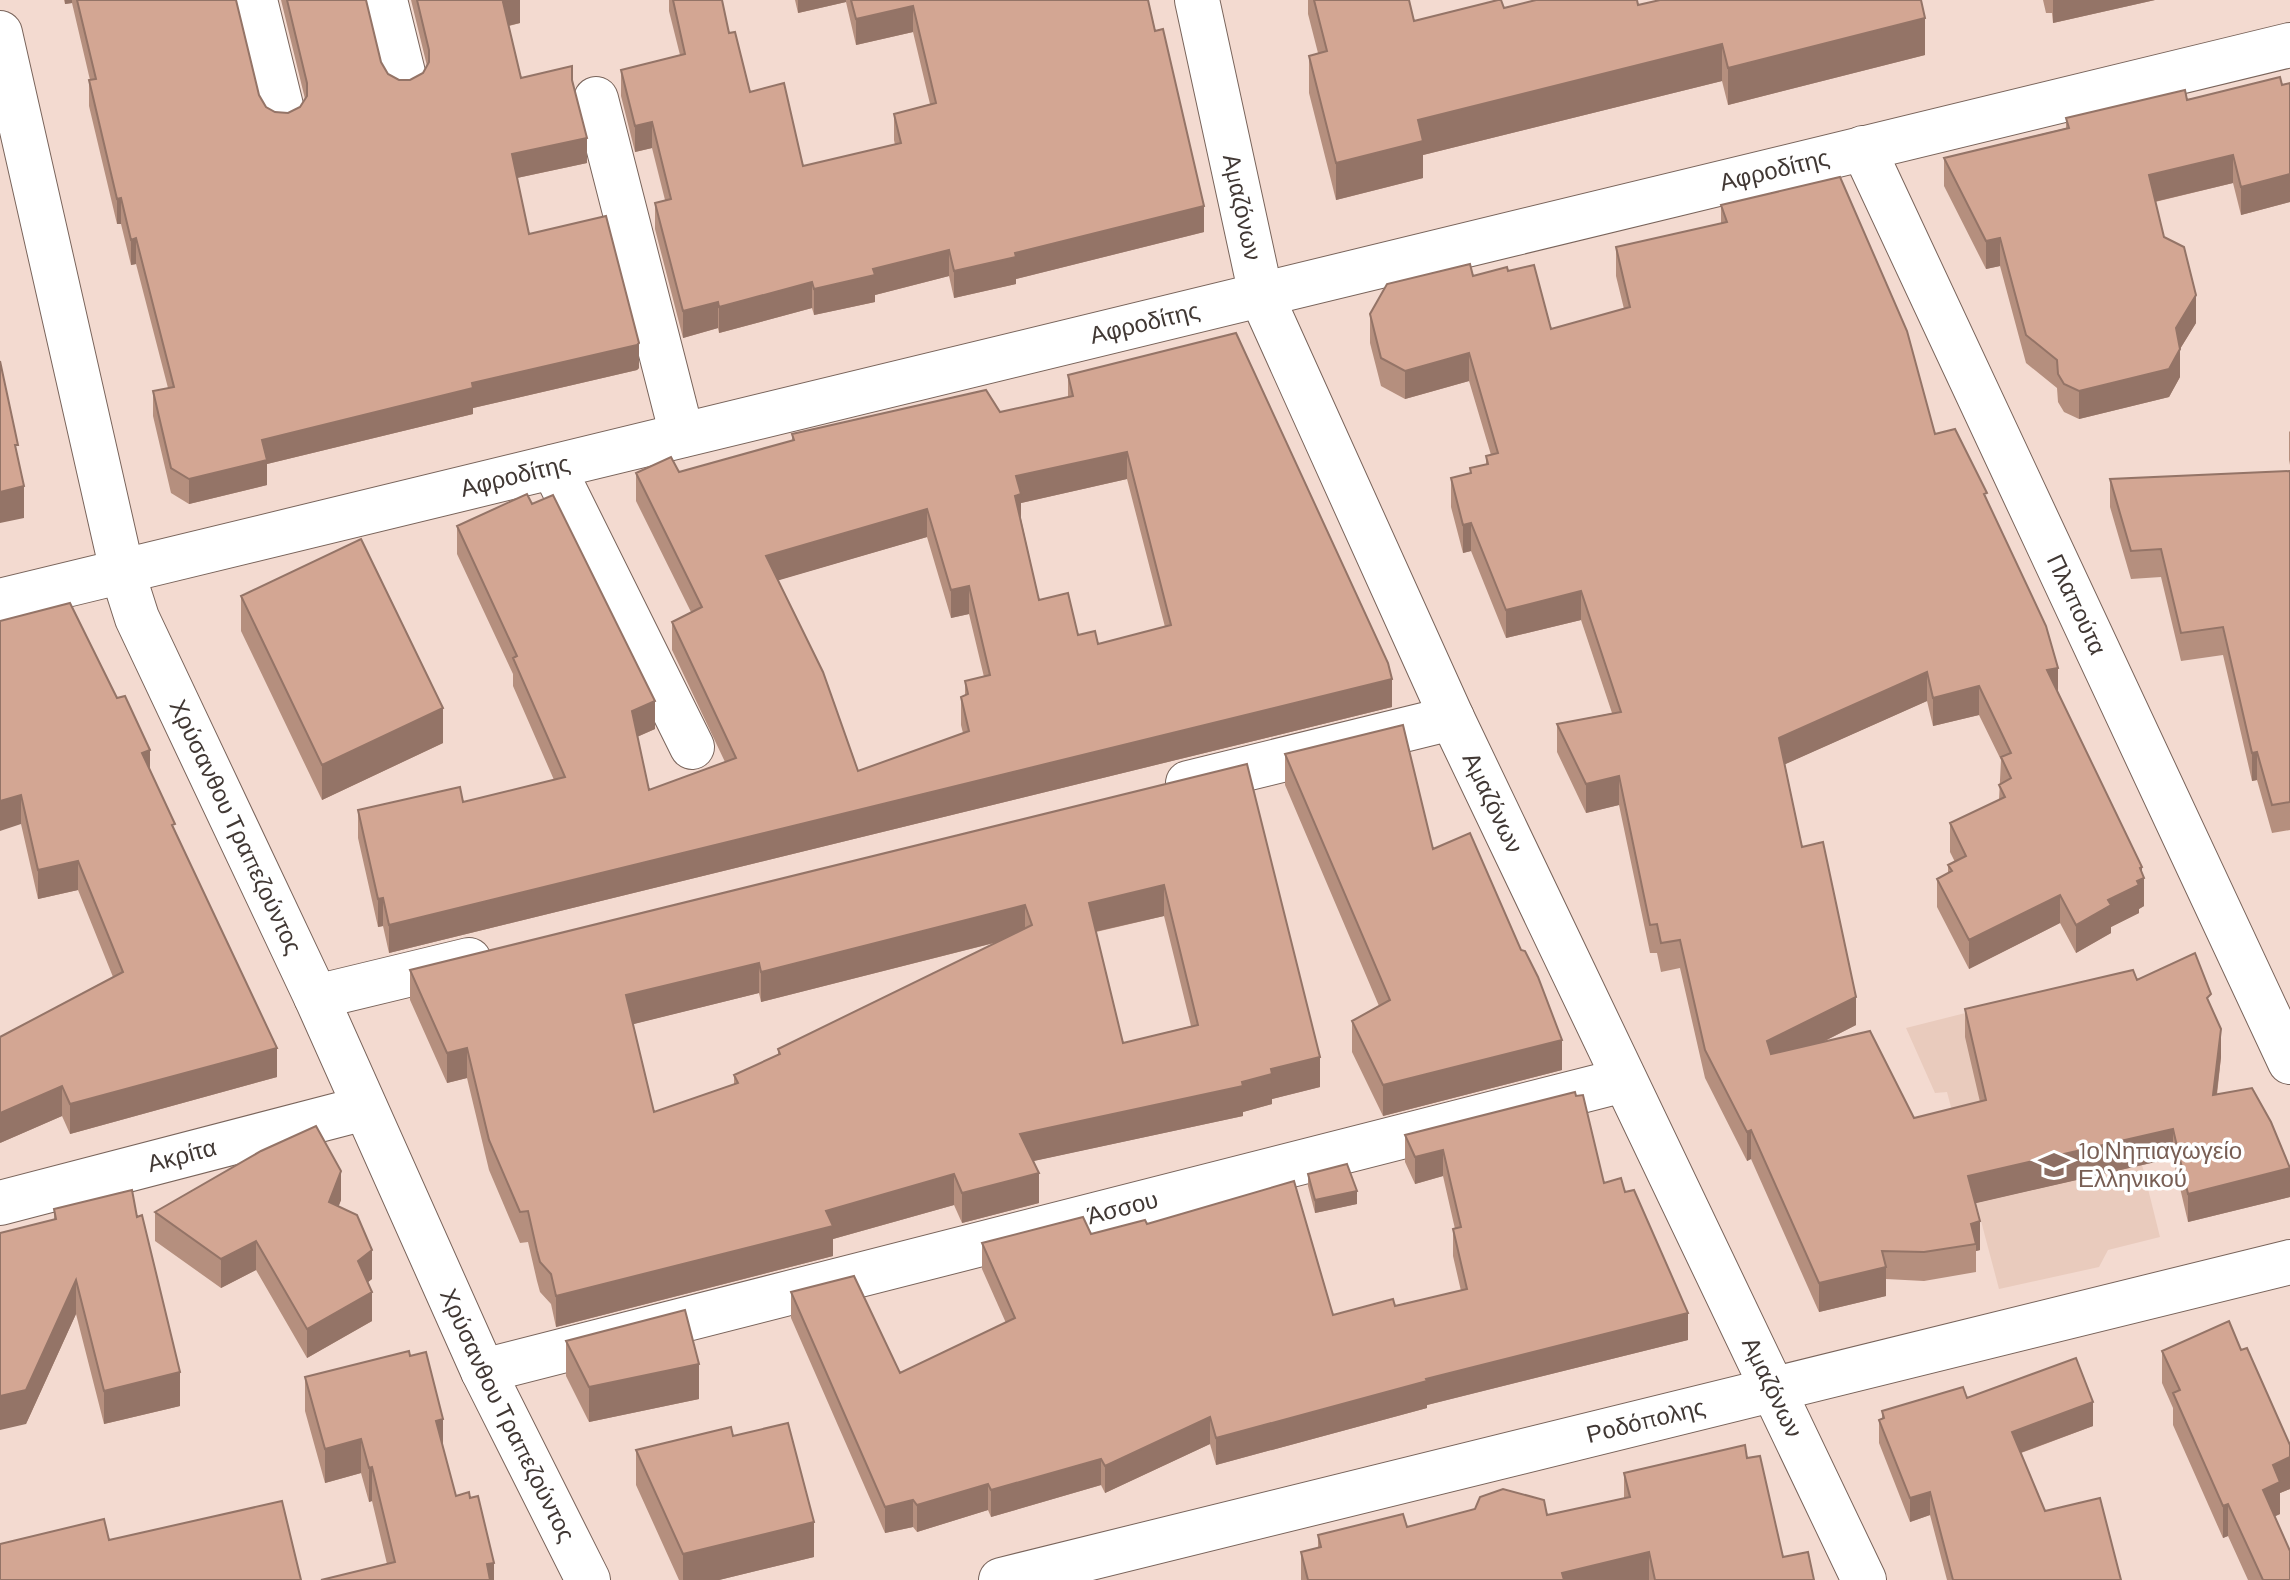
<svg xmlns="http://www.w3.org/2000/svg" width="2290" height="1580" font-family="Barlow,sans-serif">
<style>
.built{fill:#e9cbbd}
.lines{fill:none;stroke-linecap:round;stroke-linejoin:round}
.minor-casing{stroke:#79645b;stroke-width:46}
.minor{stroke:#fff;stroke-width:44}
.wall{fill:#b58f7e;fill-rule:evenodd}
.shaded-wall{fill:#947467}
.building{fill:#d3a693;stroke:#947467;stroke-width:2;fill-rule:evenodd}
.labels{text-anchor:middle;stroke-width:7;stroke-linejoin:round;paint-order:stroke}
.street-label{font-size:24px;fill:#413834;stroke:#fff}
.education-label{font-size:24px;fill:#785e54;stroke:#fff;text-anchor:start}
</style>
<rect width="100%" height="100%" fill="#f3dad0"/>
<path class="built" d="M2096 980 2160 1237 2108 1250 2099 1267 1999 1289 1947 1092 1935 1093 1906 1028Z"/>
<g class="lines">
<g class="minor-casing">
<g id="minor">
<path d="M255 0 283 114"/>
<path d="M385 0 405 81"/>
<path id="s1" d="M1197 0 1261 295 1452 718 1864 1580"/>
<path id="s2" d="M0 33 122 571 137 618 316 997 483 1371 588 1580"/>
<path d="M596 99 682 435"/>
<path id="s3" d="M1863 148 2290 1062"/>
<path d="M553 467 692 747"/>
<path id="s4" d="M0 601 2290 45"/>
<path d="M1188 783 1452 718"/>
<path d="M316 997 469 960"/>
<path id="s5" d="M0 1203 365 1108"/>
<path id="s6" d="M483 1371 1624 1080"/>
<path id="s7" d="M1001 1580 2290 1262"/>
</g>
</g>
<use href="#minor" class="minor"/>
</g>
<path class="wall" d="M64 0H236L259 95 266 107 275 112 288 113 300 107 305 99 281 0H366L381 62 388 74 399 80H410L423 73 427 66 411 0H520V23L509 26 521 78 572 82 587 163 517 178 529 234 639 368 637 370 473 408V414L267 464V485L189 504 171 493 153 416V391L168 388 136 264 131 265 121 224H117L89 106V80H90L72 3 65 4Z
M669 0H722L729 33 750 92 803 166 895 145 894 140V114L930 104 913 32 856 45 846 2 798 13 795 0H1148L1204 232 1016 279V284L954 298 949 276 875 295V302L814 315 812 308 719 333 718 328 683 338 655 229V203L665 200 652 148 635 152 621 96V70L680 55 669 11Z
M1308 0H1409L1414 21 1504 8 1638 5 1925 55 1728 105 1722 81 1423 155V178L1336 200 1309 93V56L1318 53 1308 14Z
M2043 0H2155L2053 23 2052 13H2046Z
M2290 83V202L2241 215 2233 183 2155 202 2164 237 2196 323 2180 349V377L2169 397 2079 419 2064 412 2058 402 2057 388 2026 363 2000 266 1986 269 1944 186V158L2066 128V118Z
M1721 205 1935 434 1987 501 2058 692 2142 874 2144 906 2139 909V913L2111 927V933L2076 953 2060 923 1969 969 1937 907V879L1948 873V865L1955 862 1950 852V823L1999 800 2001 760 1979 715 1933 726 1927 701 1785 764 1802 847 1856 1025 1823 1042 1914 1118 1980 1102 1965 1037V1009L2137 980 2211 1007 2221 1057 2217 1095 2290 1168V1197L2188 1222 2173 1158 1975 1203 1980 1250 1976 1251V1272L1924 1281 1886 1279V1296L1819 1312 1751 1159 1747 1161 1705 1078 1680 968 1661 972 1657 953H1650L1619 805 1586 813 1557 752V724L1612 713 1581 620 1506 638 1471 551 1463 553 1451 507V478L1470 474V468L1486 465V456L1491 455 1469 381 1405 399 1381 386 1370 343V314L1473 276 1508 271 1551 329 1624 309 1616 276V247L1721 223Z
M1068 375 1392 707 389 953 383 926 378 927 358 838V810L463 802 554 780 513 686V674L457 554V526L655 729 637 737 649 790 725 762 672 650V622L691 612 636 501V473L679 472 792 441V434L1000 412 1068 397ZM1127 479 1165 627 1098 644 1078 635 1039 600 1021 519V503ZM927 537 951 618 969 614 984 677 965 681V696L961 697V725L963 733 858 771 778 580Z
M2290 431V465L2289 460V432Z
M2290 471V830L2272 833 2257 780 2252 781 2223 655 2181 661 2161 577 2131 579 2110 507V479Z
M241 596 443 743 322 800 241 631Z
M0 621 150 771 277 1077 70 1134 62 1116 0 1143 113 977 78 890 38 899 21 824Z
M1285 754 1433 849 1562 1070 1383 1116 1352 1052V1021L1379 1006 1285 785Z
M1247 764 1320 1087 1272 1099V1104L1243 1112V1116L1033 1161 1039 1203 962 1223 954 1205 833 1239V1256L556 1327 551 1304 540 1292 537 1281 528 1242 520 1243 489 1170 467 1078 447 1083 410 1000V970ZM1164 916 1191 1026 1123 1043 1096 932ZM998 942 778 1049V1055L734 1075V1084L654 1112 633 1024 759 993 761 1002Z
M1405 1135 1604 1183 1625 1192 1688 1340 1427 1405V1408L1216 1465 1210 1444 1105 1493 1101 1485 991 1517 988 1510 917 1532 913 1527 885 1533 791 1318V1292L900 1373 1006 1323 982 1269V1243L1091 1234 1147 1224 1333 1315 1395 1306 1461 1291 1453 1256V1229H1455L1443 1176 1415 1184 1405 1162Z
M1308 1174 1357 1204 1315 1213 1308 1186Z
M341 1200 338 1207 372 1279 368 1282 372 1321 307 1358 256 1270 221 1288 155 1241V1212Z
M54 1209 180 1406 104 1424 76 1314 26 1424 54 1220Z
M566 1341 699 1399 589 1422 566 1376Z
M2241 1350 2290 1445V1489L2280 1493V1514L2275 1516 2290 1580H2248L2228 1536 2223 1538 2173 1425V1408L2162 1383V1351Z
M410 1356 443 1449 456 1496 494 1580 387 1564 372 1501 369 1502 361 1473 325 1483 305 1411V1377Z
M1967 1398 2093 1426 2021 1453 2045 1511 2121 1580H1947L1930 1515 1910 1522 1879 1443V1420L1882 1418V1411Z
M733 1436 814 1557 719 1580H679L636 1485V1450Z
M1747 1458 1783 1557 1814 1580H1301V1552L1318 1548V1535L1547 1515 1624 1498V1473Z"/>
<path class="shaded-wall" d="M65 0H72V3L65 4Z
M511 0H520V23L503 27V2Z
M798 0H846V2L798 13Z
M2053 0H2155L2053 23Z
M913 6V32L856 45V19Z
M1925 18V55L1728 105V68Z
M1722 44V81L1423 155V178L1336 200V163L1418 120Z
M652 122V148L635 152V126Z
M587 138V163L512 179V154Z
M2233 155V183L2149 203V175Z
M2290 174V202L2241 215V187Z
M121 198V224H117V199Z
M1204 206V232L1016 279V284L954 298V271L1015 253Z
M136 238V264L131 265V240Z
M2000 238V266L1986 269V241Z
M949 250V276L875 295V302L814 315V289L873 269Z
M812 282V308L719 333V307Z
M2196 295V323L2180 349V377L2169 397 2079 419V391L2176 328Z
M718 302V328L683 338V311Z
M639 343V368L637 370 473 408V414L267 464V485L189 504V479L262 440 472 383Z
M1469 353V381L1405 399V371Z
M1127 452V479L1021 503V522L1015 523 1016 476Z
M24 486V518L0 523V492Z
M927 509V537L766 584V556Z
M1471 523V551L1463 553V525Z
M969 586V614L951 618V590Z
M1581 591V620L1506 638V610Z
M2058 668V696L2047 670Z
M1927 672V701L1779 767V738Z
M1392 679V707L389 953V925Z
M1979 686V715L1933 726V698Z
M655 701V729L632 739V711Z
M443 708V743L322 800V765Z
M150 750V780L142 753Z
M2257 752V780L2252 781V753Z
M1619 776V805L1586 813V784Z
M21 795V824L0 831V801Z
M78 861V890L38 899V870Z
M2142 867V879L2144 878V906L2139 909V913L2111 927V933L2076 953V925L2108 900Z
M1164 885V916L1089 933V903Z
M2060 895V923L1969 969V940Z
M383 898V926L378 927V899Z
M1025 905V935L761 1002V972Z
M759 963V993L626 1026V995Z
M1856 997V1025L1767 1070V1041Z
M2221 1029V1057L2213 1124V1095Z
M1562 1040V1070L1383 1116V1085Z
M277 1048V1077L70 1134V1104Z
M467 1048V1078L447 1083V1053Z
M1320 1057V1087L1272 1099V1104L1243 1112V1116L1020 1164V1134L1242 1082 1271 1069Z
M62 1086V1116L0 1143V1113Z
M2173 1129V1158L1968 1205V1176Z
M1751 1130V1159L1747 1161V1132Z
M1443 1150V1176L1415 1184V1157Z
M2290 1168V1197L2188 1222V1194Z
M341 1171V1200L329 1232V1202Z
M1039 1173V1203L962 1223V1193Z
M954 1174V1205L833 1239V1256L556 1327V1296L826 1211Z
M1357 1191V1204L1315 1213V1200Z
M1980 1221V1250L1976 1251V1244L1971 1224Z
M256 1241V1270L221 1288V1259Z
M372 1250V1279L358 1290V1261Z
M1886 1267V1296L1819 1312V1283Z
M76 1280V1314L26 1424 0 1430V1396Z
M372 1292V1321L307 1358V1329Z
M1688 1313V1340L1427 1405V1408L1216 1465V1438L1426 1379Z
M699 1364V1399L589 1422V1387Z
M180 1372V1406L104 1424V1391Z
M2093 1402V1426L2012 1456V1432Z
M1210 1417V1444L1105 1493V1466Z
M443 1419V1453L436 1421Z
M361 1439V1473L325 1483V1449Z
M2290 1457V1489L2280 1493V1514L2263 1522V1490L2273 1465Z
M1101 1459V1485L991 1517V1490Z
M372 1467V1501L369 1502V1468Z
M988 1484V1510L917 1532V1505Z
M1930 1492V1515L1910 1522V1498Z
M913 1500V1527L885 1533V1507Z
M2228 1504V1536L2223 1538V1506Z
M814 1522V1557L719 1580H683V1554Z
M1649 1552V1580H1562V1573Z
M494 1563V1580H487V1564Z"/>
<path class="building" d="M77 0H236L259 95 266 107 275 112 288 113 300 107 307 96V83L287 0H366L381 62 388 74 399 80H410L423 73 429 62V50L417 0H511L503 2 521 78 572 66V80L587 138 512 154 529 234 606 216 639 343 637 345 472 383 473 388 262 440 267 460 189 479 171 468 153 391 174 387 136 238 131 240 121 198 117 199 89 80 96 79Z
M673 0H722L729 33 735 32 750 92 784 83 803 166 901 143 894 114 936 103 913 6 856 19 851 0H1148L1155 31 1163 29 1204 206 1015 253 1016 257 954 271 949 250 873 269 875 275 814 289 812 282 719 307 718 302 683 311 655 203 671 199 652 122 635 126 621 70 685 54Z
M1314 0H1409L1414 21 1498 0H1501L1504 8 1536 0H1637L1638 5 1660 0H1921L1925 18 1728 68 1722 44 1418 120 1423 141 1336 163 1309 56 1327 51Z
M2280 77 2282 85 2290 83V174L2241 187 2233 155 2149 175 2164 237 2184 247 2196 295 2176 328 2180 349 2169 369 2079 391 2064 384 2058 374 2057 360 2026 335 2000 238 1986 241 1944 158 2069 128 2066 118 2185 90 2187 100Z
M1840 177 1907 331 1935 434 1955 429 1987 493 1984 494 2046 626 2058 668 2047 670 2142 867 2140 868 2144 878 2137 881 2139 885 2108 900 2111 905 2076 925 2060 895 1969 940 1937 879 1952 871 1948 865 1966 856 1950 823 2005 797 1999 785 2011 778 2001 757 2011 753 1979 686 1933 698 1927 672 1779 738 1802 847 1823 842 1856 997 1767 1041 1771 1054 1870 1031 1914 1118 1986 1100 1965 1009 2133 970 2137 980 2195 953 2211 994 2207 998 2221 1029 2213 1095 2252 1088 2271 1122 2290 1168 2188 1194 2173 1129 1968 1176 1980 1221 1971 1224 1976 1244 1924 1252 1882 1251 1886 1267 1819 1283 1751 1130 1747 1132 1705 1050 1680 940 1661 943 1657 924 1650 925 1619 776 1586 784 1557 724 1621 712 1581 591 1506 610 1471 523 1463 525 1451 478 1471 473 1470 468 1488 464 1486 456 1498 453 1469 353 1405 371 1381 358 1370 314 1387 284 1470 264 1473 276 1507 267 1508 271 1534 265 1551 329 1630 307 1616 247 1727 222 1721 205Z
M1236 333 1388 663 1392 679 389 925 383 898 378 899 358 810 460 787 463 802 565 777 513 658 517 656 457 526 527 494 532 504 553 495 655 701 632 711 649 790 736 758 672 622 702 607 636 473 671 457 679 472 794 440 792 434 986 390 1000 412 1073 396 1068 375ZM1127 452 1171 625 1098 644 1095 631 1078 635 1068 593 1039 600 1015 496 1021 494 1016 476ZM927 509 951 590 969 586 990 675 965 681 968 694 961 697 969 731 858 771 823 672 766 556Z
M0 361 18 445H15L24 486 0 492Z
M2290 471V802L2272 805 2257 752 2252 753 2223 627 2181 633 2161 549 2131 551 2110 479Z
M361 539 443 708 322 765 241 596Z
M70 603 117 698 125 696 150 750 142 753 175 824 172 825 277 1048 70 1104 62 1086 0 1113V1037L123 972 78 861 38 870 21 795 0 801V621Z
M1403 725 1433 849 1470 833 1521 950 1525 951 1538 977 1562 1040 1383 1085 1352 1021 1390 1000 1285 754Z
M1247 764 1320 1057 1271 1069 1272 1074 1242 1082 1243 1086 1020 1134 1039 1173 962 1193 954 1174 826 1211 833 1226 556 1296 551 1274 540 1262 537 1251 528 1211 520 1212 489 1140 467 1048 447 1053 410 970ZM1164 885 1198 1025 1123 1043 1089 903ZM1025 905 1032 925 778 1049 780 1054 734 1075 738 1083 654 1112 626 995 759 963 761 972Z
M1575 1092 1576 1096 1583 1095 1604 1183 1621 1178 1625 1192 1634 1190 1688 1313 1426 1379 1427 1381 1216 1438 1210 1417 1105 1466 1101 1459 991 1490 988 1484 917 1505 913 1500 885 1507 791 1292 854 1276 900 1373 1015 1318 982 1243 1083 1217 1091 1234 1145 1220 1147 1224 1294 1181 1333 1315 1393 1299 1395 1306 1467 1289 1453 1229 1461 1227 1443 1150 1415 1157 1405 1135Z
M316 1126 341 1171 329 1202 357 1215 372 1250 358 1261 372 1292 307 1329 256 1241 221 1259 155 1212 261 1151Z
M1347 1164 1357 1191 1315 1200 1308 1174Z
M132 1190 137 1217 142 1215 180 1372 104 1391 76 1280 26 1390 0 1396V1233L56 1219 54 1209Z
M685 1310 699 1364 589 1387 566 1341Z
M2229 1321 2241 1350 2247 1348 2290 1445V1457L2273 1465 2280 1482 2263 1490 2290 1551V1580H2263L2228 1504 2223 1506 2173 1393 2180 1390 2162 1351Z
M409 1351 410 1356 426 1352 443 1419 436 1421 456 1496 469 1492 470 1498 478 1496 494 1563 487 1564 490 1580H321L395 1562 372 1467 369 1468 361 1439 325 1449 305 1377Z
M2076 1358 2093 1402 2012 1432 2045 1511 2100 1498 2121 1580H1953L1930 1492 1910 1498 1879 1420 1884 1418 1882 1411 1963 1387 1967 1398Z
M788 1423 814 1522 683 1554 636 1450 731 1427 733 1436Z
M1745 1445 1747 1458 1760 1456 1783 1557 1808 1552 1814 1580H1655L1649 1552 1562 1573 1564 1580H1308L1301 1552 1321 1547 1318 1535 1403 1514 1407 1527 1475 1509 1480 1497 1503 1489 1544 1500 1547 1515 1630 1497 1624 1473Z
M282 1501 301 1580H0V1544L104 1519 109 1540Z"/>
<defs>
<g id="school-bare" transform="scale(2.4)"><path d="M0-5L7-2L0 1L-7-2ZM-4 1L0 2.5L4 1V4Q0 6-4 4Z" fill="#8d6e63" stroke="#fff" stroke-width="2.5" paint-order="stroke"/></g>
</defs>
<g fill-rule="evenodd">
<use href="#school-bare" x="2054" y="1165"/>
</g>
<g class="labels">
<g class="street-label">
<text dy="8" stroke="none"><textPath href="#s4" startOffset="1826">Αφροδίτης</textPath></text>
<text dy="8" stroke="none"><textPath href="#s1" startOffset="212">Αμαζόνων</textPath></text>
<text dy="8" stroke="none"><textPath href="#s4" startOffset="1178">Αφροδίτης</textPath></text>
<text dy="8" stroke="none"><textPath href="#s4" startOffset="530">Αφροδίτης</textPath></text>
<text dy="8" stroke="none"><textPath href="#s3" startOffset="504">Πλαπούτα</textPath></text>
<text dy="8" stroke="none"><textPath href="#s1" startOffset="860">Αμαζόνων</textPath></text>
<text dy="8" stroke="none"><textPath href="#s2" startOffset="832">Χρύσανθου Τραπεζούντος</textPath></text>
<text dy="8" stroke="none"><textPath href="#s5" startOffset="188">Ακρίτα</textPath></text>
<text dy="8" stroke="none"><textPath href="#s6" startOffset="660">Άσσου</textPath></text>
<text dy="8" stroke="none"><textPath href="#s1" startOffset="1508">Αμαζόνων</textPath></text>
<text dy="8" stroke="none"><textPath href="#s2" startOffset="1480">Χρύσανθου Τραπεζούντος</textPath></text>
<text dy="8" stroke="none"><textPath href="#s7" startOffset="664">Ροδόπολης</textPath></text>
</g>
<g class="education-label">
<text x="2078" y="1159">1ο Νηπιαγωγείο<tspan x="2078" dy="28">Ελληνικού</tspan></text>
</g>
</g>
</svg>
